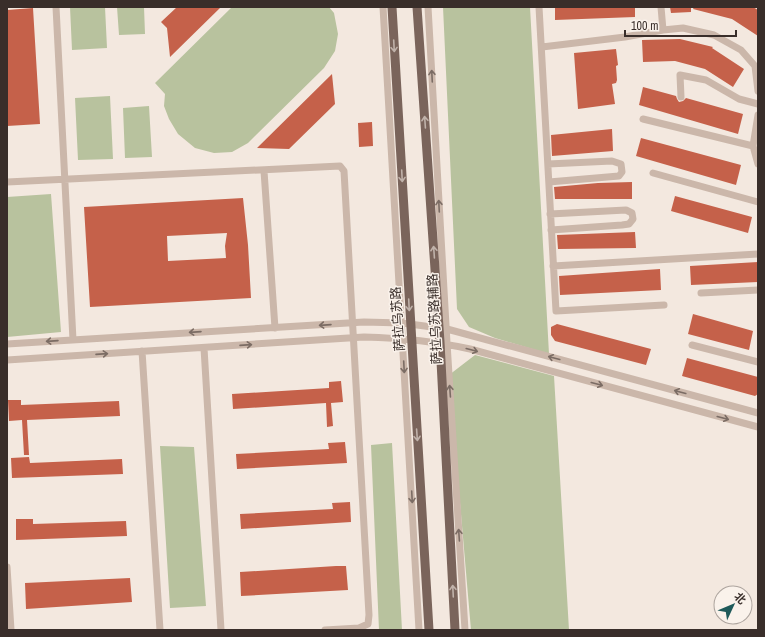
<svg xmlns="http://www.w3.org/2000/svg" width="765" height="637" font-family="'Archivo Narrow','Noto Sans SC',sans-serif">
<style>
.green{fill:#b8c29e}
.building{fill:#c5614a;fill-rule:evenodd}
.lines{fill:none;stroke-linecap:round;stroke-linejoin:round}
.minor{stroke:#cbb7aa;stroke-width:7}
.major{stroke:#7a645b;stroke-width:9}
.oneway{stroke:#c0b2aa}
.oneway2{stroke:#7b6c64}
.labels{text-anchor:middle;stroke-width:3;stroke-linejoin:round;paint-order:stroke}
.street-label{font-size:13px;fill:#392e2a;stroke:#faf2eb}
</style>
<rect width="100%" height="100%" fill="#f3e8df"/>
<path class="green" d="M70 7H105L107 48 72 50Z
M117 7H144L145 34 119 35Z
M232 7H329L334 13 338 34 335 51 324 68 248 143 232 152 214 153 195 148 178 134 169 119 164 106 165 94 155 83Z
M443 7H530L549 354 495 338 469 327 457 309Z
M110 96 113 159 78 160 75 98Z
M149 106 152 157 125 158 123 108Z
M51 194 61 332 7 337V197Z
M475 355 554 376 569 630H471L449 375Z
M392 443 402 630H379L371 445Z
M160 446 194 447 206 606 170 608Z"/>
<path class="building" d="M177 7H221L170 57 167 28 161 22Z
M555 7H635V17L555 20Z
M670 7H691V12L671 13Z
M694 7H753L758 10V36L732 19 693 9Z
M33 8 40 124 7 126V10Z
M680 39 713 47 712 48 744 69 733 87 705 69 675 61 643 62 642 40Z
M616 49 618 65 616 66 617 80 616 83 612 84 615 104 578 109 574 53Z
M332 74 335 104 289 149 257 148Z
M643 87 676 96 677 99 679 102 683 101 686 98 743 114 738 134 639 105Z
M372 122 373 146 359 147 358 123Z
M612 129 613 151 552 156 551 135Z
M641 138 741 165 736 185 636 156Z
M632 182V199H555L554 187 598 183Z
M675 196 752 217 748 233 671 211Z
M243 198 248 245 251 298 90 307 84 207ZM227 233 225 246 226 258 168 261 167 236Z
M635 232 636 248 558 249 557 235Z
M758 262V282L691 285 690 266Z
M660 269 661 290 560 295 559 276Z
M693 314 753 331 749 350 688 334Z
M557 324 651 349 646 365 555 341 551 335V327Z
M687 358 758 377V394L755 396 682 376Z
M341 381 343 402 331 403 333 426 327 427 326 403 233 409 232 394 329 388V382Z
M8 400H21V405L119 401 120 416 27 420 29 455H24L22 420 9 421Z
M345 442 347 463 237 469 236 454 329 449 328 443Z
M29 457 30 463 122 459 123 474 12 478 11 458Z
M350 502 351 522 241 529 240 514 333 509 332 503Z
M16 519H33V524L126 521 127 536 16 540Z
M336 566H346L348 590 241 596 240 572Z
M130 578 132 602 26 609 25 583Z"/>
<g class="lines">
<path class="minor" d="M56 7 73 340
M383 7 419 630
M428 7 447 343 465 630
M539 7 556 311 664 305
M661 7 663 30
M542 47 625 37 663 30 683 28 714 35 741 50 755 66 758 91
M681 97 680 75 706 80 739 99 758 104
M758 115 753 146 758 164
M643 119 753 146
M548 164 612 161 621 164 622 172 619 176 549 182
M264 171 275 328
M653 173 758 202
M7 182 340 166 344 171 369 615 368 624 359 628 325 630
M550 214 626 210 632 213 633 219 629 224 622 225 551 230
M553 266 758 254
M701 293 758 290
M7 344 364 322 402 323 447 329 758 413
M692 345 758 362
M204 348 221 630
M142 351 160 630
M7 360 364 337C400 338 434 341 470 349L758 427
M7 567 11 630"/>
<path class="major" d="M392 7 429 630
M417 7 440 342 455 630"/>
</g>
<defs><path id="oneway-shaft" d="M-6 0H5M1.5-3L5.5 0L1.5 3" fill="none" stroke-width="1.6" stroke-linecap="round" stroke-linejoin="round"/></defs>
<g class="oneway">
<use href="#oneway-shaft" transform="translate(394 46) rotate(87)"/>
<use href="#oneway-shaft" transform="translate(425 122) rotate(-94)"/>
<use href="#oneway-shaft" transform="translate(402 176) rotate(87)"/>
<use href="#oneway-shaft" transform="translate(434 252) rotate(-94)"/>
<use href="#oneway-shaft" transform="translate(409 305) rotate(87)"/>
<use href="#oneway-shaft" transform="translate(417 435) rotate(86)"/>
<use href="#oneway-shaft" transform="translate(453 591) rotate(-93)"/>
</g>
<g class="oneway2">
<use href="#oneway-shaft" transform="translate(432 76) rotate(-93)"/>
<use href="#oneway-shaft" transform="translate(439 206) rotate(-93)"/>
<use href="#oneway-shaft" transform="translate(325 325) rotate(176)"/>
<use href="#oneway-shaft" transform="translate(195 332) rotate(176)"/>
<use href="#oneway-shaft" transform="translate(52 341) rotate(176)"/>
<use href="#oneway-shaft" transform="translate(246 345) rotate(-4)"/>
<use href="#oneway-shaft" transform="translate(472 350) rotate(15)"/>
<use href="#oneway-shaft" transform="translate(102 354) rotate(-4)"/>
<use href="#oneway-shaft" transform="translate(554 358) rotate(-165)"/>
<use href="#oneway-shaft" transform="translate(404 367) rotate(87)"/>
<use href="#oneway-shaft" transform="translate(597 384) rotate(15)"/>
<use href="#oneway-shaft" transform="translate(450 391) rotate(-94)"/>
<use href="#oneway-shaft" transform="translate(680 392) rotate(-165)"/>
<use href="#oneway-shaft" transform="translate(723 418) rotate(15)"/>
<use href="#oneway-shaft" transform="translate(412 497) rotate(87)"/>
<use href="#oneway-shaft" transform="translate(459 535) rotate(-94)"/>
</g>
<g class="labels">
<g class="street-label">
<text transform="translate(397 319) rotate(-94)" y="5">萨拉乌苏路</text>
<text transform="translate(434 319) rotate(-93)" y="5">萨拉乌苏路辅路</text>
</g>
</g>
<rect width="765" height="637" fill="none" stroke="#392e2a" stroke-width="16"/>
<g transform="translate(733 605) rotate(46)"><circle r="19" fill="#faf2eb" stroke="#ada49e"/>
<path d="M0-3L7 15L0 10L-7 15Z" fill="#1f5a5a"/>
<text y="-6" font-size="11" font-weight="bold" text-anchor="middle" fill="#392e2a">北</text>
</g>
<path d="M625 30v6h111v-6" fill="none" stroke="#392e2a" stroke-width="2"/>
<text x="631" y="30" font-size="12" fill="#392e2a" stroke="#faf2eb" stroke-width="3" paint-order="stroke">100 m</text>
</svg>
